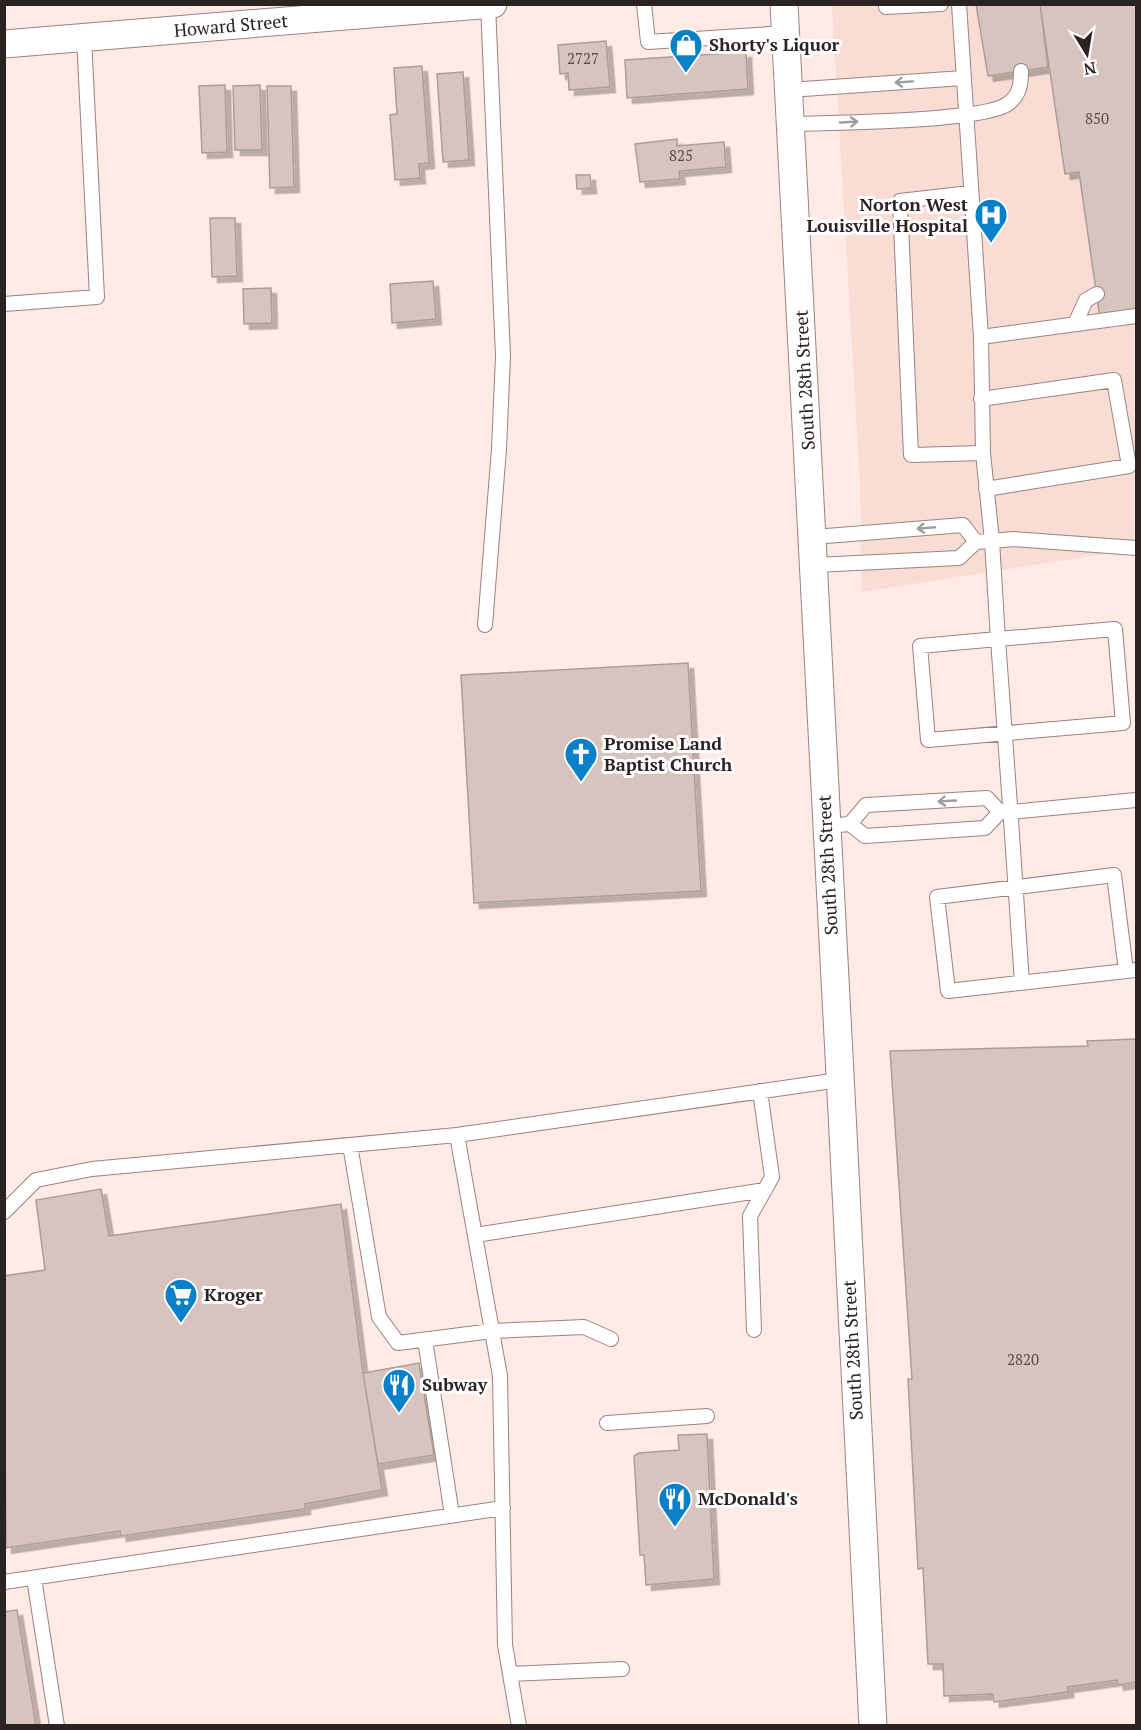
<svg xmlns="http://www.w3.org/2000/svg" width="1141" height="1730" font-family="'PT Serif',serif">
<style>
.built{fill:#f9dcd4}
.building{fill:#d8c4bf;stroke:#af9c97;stroke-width:1.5;filter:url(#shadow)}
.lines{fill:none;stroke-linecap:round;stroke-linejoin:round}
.lane-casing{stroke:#978480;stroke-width:16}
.street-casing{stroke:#978480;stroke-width:29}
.lane{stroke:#fff;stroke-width:14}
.street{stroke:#fff;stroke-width:27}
.oneway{stroke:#a09c9b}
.labels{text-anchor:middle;stroke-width:6;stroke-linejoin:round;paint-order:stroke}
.number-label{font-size:15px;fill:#564b48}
.street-label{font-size:18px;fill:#2b2321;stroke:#fff}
.poi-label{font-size:18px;font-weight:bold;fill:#2b2321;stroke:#fff;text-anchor:start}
</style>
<defs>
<filter id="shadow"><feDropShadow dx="5.5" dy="5.5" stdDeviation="0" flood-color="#0004"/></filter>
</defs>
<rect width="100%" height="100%" fill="#ffeae5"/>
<path class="built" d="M832 5H1136V549L862 592 860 483Z"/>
<path class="building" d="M976 4H1040L1048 67 988 76Z
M1040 4H1136V312L1100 318 1079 172 1065 174Z
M606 41 610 87 569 90 568 73 560 74 558 45Z
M746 52 748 89 627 98 625 60Z
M422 66 429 163 419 164 420 178 395 180 390 115 397 114 394 68Z
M463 72 469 160 443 162 437 74Z
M225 85 227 152 202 153 199 86Z
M260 85 262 150H235L233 86Z
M267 86H291L294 187 270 188Z
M677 139V146L724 142 726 167 679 171 680 179 640 182 635 144Z
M576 175H590L591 188 577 189Z
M210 218H235L237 276 212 277Z
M433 281 436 319 392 323 390 284Z
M271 288 272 323 244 324 243 289Z
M688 663 701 891 474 903 461 675Z
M1136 1039V1682L1118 1685 1117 1680 1068 1687V1692L994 1702 993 1694 944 1696 943 1664H928L923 1568 918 1569 908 1379H912L890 1051 1088 1046 1087 1041Z
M101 1189 109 1236 341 1204 363 1373 382 1490 305 1504V1509L121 1536 120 1531 6 1548 4 1276 45 1270 36 1200Z
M419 1363 434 1455 378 1464 363 1373Z
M707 1434 714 1579 646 1585 644 1555H640L634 1456 639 1453 679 1450 678 1435Z
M17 1610 36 1726H4V1612Z"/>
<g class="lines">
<g class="lane-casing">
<path id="lane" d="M644 4 648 42 786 33
M886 4V7L941 4
M959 4 981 337 983 453 992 541 1013 539 1136 548
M789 90 963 78
M791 124C829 123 986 122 1009 103 1020 94 1021 84 1021 71
M970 193 900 201 911 455 983 453
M4 304 97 297 84 38
M1075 324 1086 300 1097 294
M981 337 1136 316
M981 399 1114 380 1129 466 986 489
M814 537 963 525 976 542
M815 565 959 558 976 542 992 541 998 639 920 646 928 740 1123 723 1115 629 998 639C1006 754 1015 868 1022 983
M485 625 499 449 503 356 488 5
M850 824 865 836 985 828 1000 812
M826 826 850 824 866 805 987 798 1000 812H1010L1136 800
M1126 971 1114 875 937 897 948 991 1126 971 1136 970
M457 1135 500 1376 505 1645 519 1726
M350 1145 379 1317 398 1343 492 1331 584 1327 611 1339
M4 1212 36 1180 92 1169 457 1135 839 1080
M475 1235 765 1190
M754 1330 750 1216 772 1177 760 1091
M425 1340 452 1515
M607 1423 707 1416
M34 1578 57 1726
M4 1582 503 1508
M510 1674 622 1669"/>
</g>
<g class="street-casing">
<path id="street" d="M784 4C817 578 843 1152 873 1726
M4 44 493 4"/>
</g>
<use href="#lane" class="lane"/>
<use href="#street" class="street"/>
</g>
<defs><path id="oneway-shaft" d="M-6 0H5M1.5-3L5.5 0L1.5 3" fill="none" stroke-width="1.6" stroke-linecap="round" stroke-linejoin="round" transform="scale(1.5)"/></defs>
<g class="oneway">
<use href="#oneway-shaft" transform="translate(904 82) rotate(176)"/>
<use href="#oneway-shaft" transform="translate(849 122) rotate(-3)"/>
<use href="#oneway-shaft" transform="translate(926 528) rotate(175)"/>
<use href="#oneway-shaft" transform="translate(947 801) rotate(177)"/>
</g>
<defs>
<g id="shop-pin" transform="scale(1.725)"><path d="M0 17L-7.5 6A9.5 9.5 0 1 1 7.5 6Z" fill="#0a80c9" stroke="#fff"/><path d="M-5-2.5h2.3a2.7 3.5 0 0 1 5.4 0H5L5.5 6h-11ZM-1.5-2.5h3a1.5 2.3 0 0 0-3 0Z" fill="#fff"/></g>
<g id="hospital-pin" transform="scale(1.725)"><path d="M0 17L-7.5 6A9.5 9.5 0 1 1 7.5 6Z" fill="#0a80c9" stroke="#fff"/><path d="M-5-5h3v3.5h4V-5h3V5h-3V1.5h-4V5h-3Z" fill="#fff"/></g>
<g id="church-pin" transform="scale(1.725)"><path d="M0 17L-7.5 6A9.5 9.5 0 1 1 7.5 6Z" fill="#0a80c9" stroke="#fff"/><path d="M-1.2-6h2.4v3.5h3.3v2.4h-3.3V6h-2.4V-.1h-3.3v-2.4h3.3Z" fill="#fff"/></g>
<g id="supermarket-pin" transform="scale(1.725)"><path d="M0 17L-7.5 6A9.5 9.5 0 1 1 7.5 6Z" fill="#0a80c9" stroke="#fff"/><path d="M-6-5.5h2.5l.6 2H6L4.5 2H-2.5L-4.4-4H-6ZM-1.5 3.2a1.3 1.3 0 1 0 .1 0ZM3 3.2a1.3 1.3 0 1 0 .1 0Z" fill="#fff"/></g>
<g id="restaurant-pin" transform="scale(1.725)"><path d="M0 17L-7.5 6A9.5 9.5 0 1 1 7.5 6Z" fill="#0a80c9" stroke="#fff"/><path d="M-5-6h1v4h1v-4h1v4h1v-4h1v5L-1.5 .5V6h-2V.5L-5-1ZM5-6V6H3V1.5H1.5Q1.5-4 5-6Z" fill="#fff"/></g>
</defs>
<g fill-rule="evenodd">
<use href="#shop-pin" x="686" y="45"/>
<use href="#hospital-pin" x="991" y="215"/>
<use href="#church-pin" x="581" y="754"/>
<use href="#supermarket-pin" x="181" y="1295"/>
<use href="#restaurant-pin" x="399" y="1385"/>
<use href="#restaurant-pin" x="675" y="1499"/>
</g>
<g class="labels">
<g class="number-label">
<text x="583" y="64">2727</text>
<text x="1097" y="124">850</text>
<text x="681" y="161">825</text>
<text x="1023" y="1365">2820</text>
</g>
<g class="street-label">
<text transform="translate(231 26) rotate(-5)" y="6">Howard Street</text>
<text transform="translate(805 380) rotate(-93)" y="6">South 28th Street</text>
<text transform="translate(828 865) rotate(-93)" y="6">South 28th Street</text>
<text transform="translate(853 1350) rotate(-93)" y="6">South 28th Street</text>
</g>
<g class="poi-label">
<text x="709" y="51">Shorty's Liquor</text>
<text x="968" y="211" text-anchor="end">Norton West<tspan x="968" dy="21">Louisville Hospital</tspan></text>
<text x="604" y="750">Promise Land<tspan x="604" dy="21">Baptist Church</tspan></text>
<text x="204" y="1301">Kroger</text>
<text x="422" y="1391">Subway</text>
<text x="698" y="1505">McDonald's</text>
</g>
</g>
<rect width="1141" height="1730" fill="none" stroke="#2b2321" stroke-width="12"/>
<g transform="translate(1087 54) rotate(169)" stroke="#ffffff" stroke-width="4.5" paint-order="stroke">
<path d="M0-4.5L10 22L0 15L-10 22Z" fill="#2b2321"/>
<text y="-9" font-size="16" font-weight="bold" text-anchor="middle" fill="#2b2321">N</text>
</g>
</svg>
